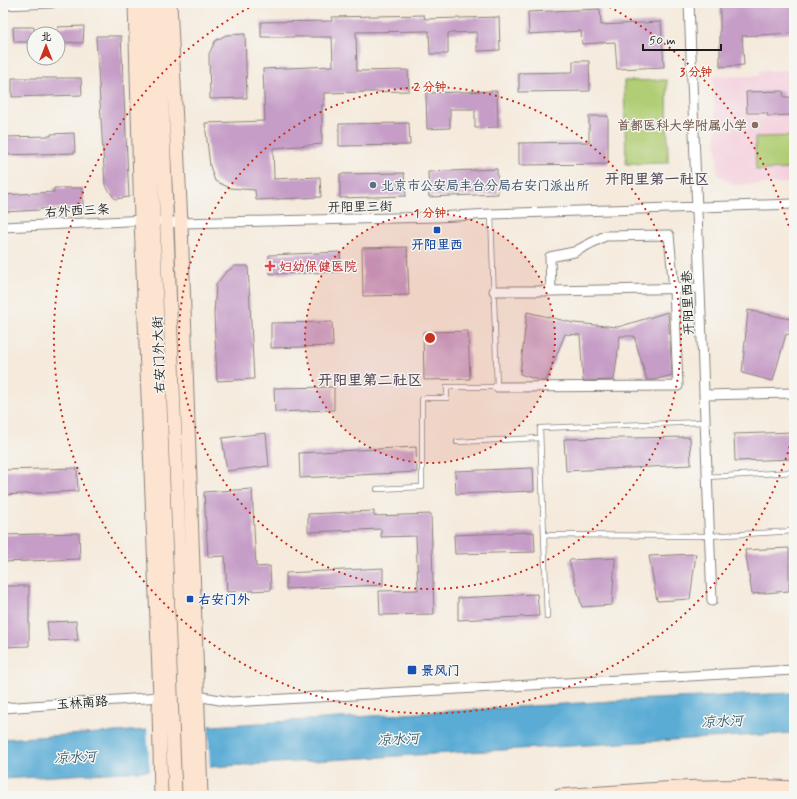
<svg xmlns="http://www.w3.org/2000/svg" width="797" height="799" font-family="Mynerve,'LXGW WenKai TC',sans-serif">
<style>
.built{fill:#f4cfdd}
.green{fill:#b1cd74;stroke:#667448}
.water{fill:#5aacd5;stroke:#3b6478}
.pier{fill:#f5eadc}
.building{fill:#c69dc7}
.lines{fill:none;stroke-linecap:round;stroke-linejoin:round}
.lane-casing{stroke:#88837c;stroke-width:6}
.street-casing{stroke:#88837c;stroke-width:11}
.secondary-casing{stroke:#88837c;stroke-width:15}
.lane{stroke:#fff;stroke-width:4.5}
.street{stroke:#fff;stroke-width:9}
.secondary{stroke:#fde4d1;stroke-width:13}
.ring{fill:none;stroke:#c8321e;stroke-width:2;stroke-dasharray:2 4}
.education-dot{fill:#8d6e63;stroke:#f6f6f2;stroke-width:1.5}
.service-dot{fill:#5c6f8a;stroke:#f6f6f2;stroke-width:1.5}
.transit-dot{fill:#1a4fb4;stroke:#f6f6f2;stroke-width:1.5}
.health-dot{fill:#e0444e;stroke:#f6f6f2;stroke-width:1.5}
.labels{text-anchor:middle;stroke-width:3;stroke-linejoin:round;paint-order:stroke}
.education-label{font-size:13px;font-weight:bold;fill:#785e54;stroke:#f6f6f2;text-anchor:end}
.service-label{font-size:13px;font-weight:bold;fill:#4e5e75;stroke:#f6f6f2;text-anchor:start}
.street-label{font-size:13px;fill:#1c1c1c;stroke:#f6f6f2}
.transit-label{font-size:13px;font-weight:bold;fill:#164399;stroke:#f6f6f2;text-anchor:start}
.health-label{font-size:13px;font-weight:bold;fill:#be3a42;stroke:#f6f6f2;text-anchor:start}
.water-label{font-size:14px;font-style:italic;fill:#385d6f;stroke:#f6f6f2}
.quarter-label{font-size:15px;font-weight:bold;fill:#584958;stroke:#f6f6f2}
.centre{fill:#c8321e;stroke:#f6f6f2;stroke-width:2}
.ring-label{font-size:12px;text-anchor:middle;font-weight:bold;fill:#c8321e;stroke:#f6f6f2;stroke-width:3;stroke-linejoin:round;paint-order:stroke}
</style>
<rect width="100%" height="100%" fill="#f6f6f2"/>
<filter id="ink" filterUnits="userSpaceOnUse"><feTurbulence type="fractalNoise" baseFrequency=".025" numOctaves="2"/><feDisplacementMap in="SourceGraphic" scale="8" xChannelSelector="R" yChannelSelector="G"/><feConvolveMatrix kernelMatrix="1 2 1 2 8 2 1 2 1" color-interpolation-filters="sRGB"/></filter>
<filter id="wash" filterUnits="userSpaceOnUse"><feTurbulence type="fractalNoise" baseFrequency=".012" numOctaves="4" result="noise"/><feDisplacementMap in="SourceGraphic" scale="16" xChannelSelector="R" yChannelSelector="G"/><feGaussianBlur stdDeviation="0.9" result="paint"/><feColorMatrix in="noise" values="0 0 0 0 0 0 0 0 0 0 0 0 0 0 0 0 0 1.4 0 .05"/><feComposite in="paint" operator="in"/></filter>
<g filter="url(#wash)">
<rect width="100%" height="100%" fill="#f5eadc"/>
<path class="built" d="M794 70V183L734 185 718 175 713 76H759V71Z"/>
<path class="green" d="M667 80 668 163 626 164 624 81Z
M794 136V169L756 170 755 137Z"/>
<path class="water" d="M794 693V733L3 779V739L628 700Z"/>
<path class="pier" d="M208 725 210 769 150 773 147 728Z"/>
<g id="blocks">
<path class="building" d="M720 3H794V33L742 36 744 65 720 67Z
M600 9 601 25 661 22 664 67 617 69 615 42 582 44 581 31 529 34 528 12Z
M424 15 425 19 499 17 500 50 477 51V32L448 33V54H430L429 31 356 32 357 71 408 70 409 91 324 93V105H322V144L273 148 274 179 320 177 321 197 256 200 255 190 230 188 215 181 210 166 205 123 265 121 263 69 333 66 332 37H261V22L332 21V17Z
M84 26 83 43 58 42V27Z
M13 27H34V42H14Z
M245 34 247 98 210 99 209 54 215 41 226 35Z
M96 36H121L129 197 115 199 105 185Z
M573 61H589L590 91 519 92V73L573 72Z
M12 78H81L82 95 12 97Z
M497 91 498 127 475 128V109H450V128L427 129 426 93Z
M783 91 784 97H794V115L767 116 768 113H747L746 92Z
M589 116H608V164L519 165V143L589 142Z
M409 123 410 145 339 146V124Z
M74 133 75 153 3 155V137L51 136V134Z
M497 169 498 194 429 197 428 172Z
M404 173 406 196 340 198V174Z
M54 188H83V208L40 209V210L3 212V195L54 192Z
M407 247 409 295 363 296 362 248Z
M340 252 341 272 270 274 269 255Z
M235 266H248L254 379 217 381 214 314 216 285 225 273Z
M748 310 794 320V335L786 334 773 381 742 373Z
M527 312 574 323 618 327 668 312 672 375 654 380H647L634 336H620L614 380 583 381 580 335 565 334 546 381H541L520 374Z
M332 322 333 346 271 348V323Z
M468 331 470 379 424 380 423 332Z
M334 387V410L275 412 274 388Z
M794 432V459L735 461 734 434Z
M266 433 269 466 227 471 222 438Z
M690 437 691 465 566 471 564 439Z
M416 447 417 472 300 478 299 453Z
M77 468 78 491 3 495V470Z
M533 468 534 491 456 494 455 471Z
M252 489 256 567 270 566 271 590 227 592 225 556 208 557 204 492Z
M374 511V516L431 514 434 614 380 615 379 591 418 590 416 536 381 537V529L308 532V514Z
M534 532 535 552 455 554 454 535Z
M79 533 80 559 3 562V535Z
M789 548V591L752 594 745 550Z
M696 554 690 599 657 601 649 556Z
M615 558 612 605 582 607 569 560Z
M383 568V585L286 589V573Z
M5 586H29V646L3 647Z
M537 594 539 616 458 620V598Z
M76 621 78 640 49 641 47 622Z"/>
</g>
</g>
<g filter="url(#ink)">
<use href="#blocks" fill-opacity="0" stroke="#88837c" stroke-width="1"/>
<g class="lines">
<g class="lane-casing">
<path id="lane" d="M457 442 540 438
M707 477 794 472
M377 489 422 487V398H447V387H497L491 214
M544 535 709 536 794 531
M547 617 540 428 705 422"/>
</g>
<g class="street-casing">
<path id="street" d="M689 3 712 601
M3 5 52 3
M162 221 181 223 437 217 491 214 794 204
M3 227 147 220
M494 291H551L550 257 574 252 605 236 669 235 674 289 678 386 497 387
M551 291 699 288
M704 395 794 393
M197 696 231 702 794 670
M3 708 160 697"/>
</g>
<g class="secondary-casing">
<path id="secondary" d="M135 3 141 220 160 697 159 708 161 796
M147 3 153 220 175 796
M158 3 189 796
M170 3 181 223 201 796
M559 796C637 791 716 783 794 788"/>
</g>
<use href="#lane" class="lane"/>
<use href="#street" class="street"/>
<use href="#secondary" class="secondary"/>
</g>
</g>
<circle cx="430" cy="338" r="125" fill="#c8321e" fill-opacity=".12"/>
<g class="ring">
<circle cx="430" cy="338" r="125"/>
<circle cx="430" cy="338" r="251"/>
<path d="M793 435A376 376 0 1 1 256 4M604 4A376 376 0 0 1 793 241"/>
</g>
<circle class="education-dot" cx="755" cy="125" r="4"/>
<circle class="service-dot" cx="373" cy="185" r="4"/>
<g class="transit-dot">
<rect x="433" y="226" width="8" height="8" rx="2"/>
<rect x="186" y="595" width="8" height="8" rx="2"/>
<rect x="407" y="665" width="10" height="10" rx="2"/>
</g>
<path class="health-dot" d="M268 260h4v4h4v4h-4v4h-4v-4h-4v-4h4z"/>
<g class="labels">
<g class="education-label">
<text x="747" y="130">首都医科大学附属小学</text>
</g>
<g class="service-label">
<text x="381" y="190">北京市公安局丰台分局右安门派出所</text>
</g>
<g class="street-label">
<text transform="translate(360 206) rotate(-1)" y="5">开阳里三街</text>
<text transform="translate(77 210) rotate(-3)" y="5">右外西三条</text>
<text transform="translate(687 303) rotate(-92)" y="5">开阳里西巷</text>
<text transform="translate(158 355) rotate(-92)" y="5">右安门外大街</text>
<text transform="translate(82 702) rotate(-4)" y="5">玉林南路</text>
</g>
<g class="transit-label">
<text x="437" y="249" text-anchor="middle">开阳里西</text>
<text x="198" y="604">右安门外</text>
<text x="421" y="675">景风门</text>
</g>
<g class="health-label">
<text x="279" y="271">妇幼保健医院</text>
</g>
<g class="water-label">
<text transform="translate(722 721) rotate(-3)" y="5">凉水河</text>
<text transform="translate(398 739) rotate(-3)" y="5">凉水河</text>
<text transform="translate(75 757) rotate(-3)" y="5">凉水河</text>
</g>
<g class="quarter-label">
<text x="657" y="184">开阳里第一社区</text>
<text x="370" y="385">开阳里第二社区</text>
</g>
</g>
<circle cx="430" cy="338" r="6" class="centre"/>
<g class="ring-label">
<text x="696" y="76">3 分钟</text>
<text x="430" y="91">2 分钟</text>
<text x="430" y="217">1 分钟</text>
</g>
<rect width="797" height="799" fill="none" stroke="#f6f6f2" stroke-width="16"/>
<g transform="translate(46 46)"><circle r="19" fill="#f6f6f2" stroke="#9f9f9c"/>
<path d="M0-3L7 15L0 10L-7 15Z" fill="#c8321e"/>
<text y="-6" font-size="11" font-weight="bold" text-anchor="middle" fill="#1c1c1c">北</text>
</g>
<path d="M643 44v6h78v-6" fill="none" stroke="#1c1c1c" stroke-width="2"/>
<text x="649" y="44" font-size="12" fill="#1c1c1c" stroke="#f6f6f2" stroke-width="3" paint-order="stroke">50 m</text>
</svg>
